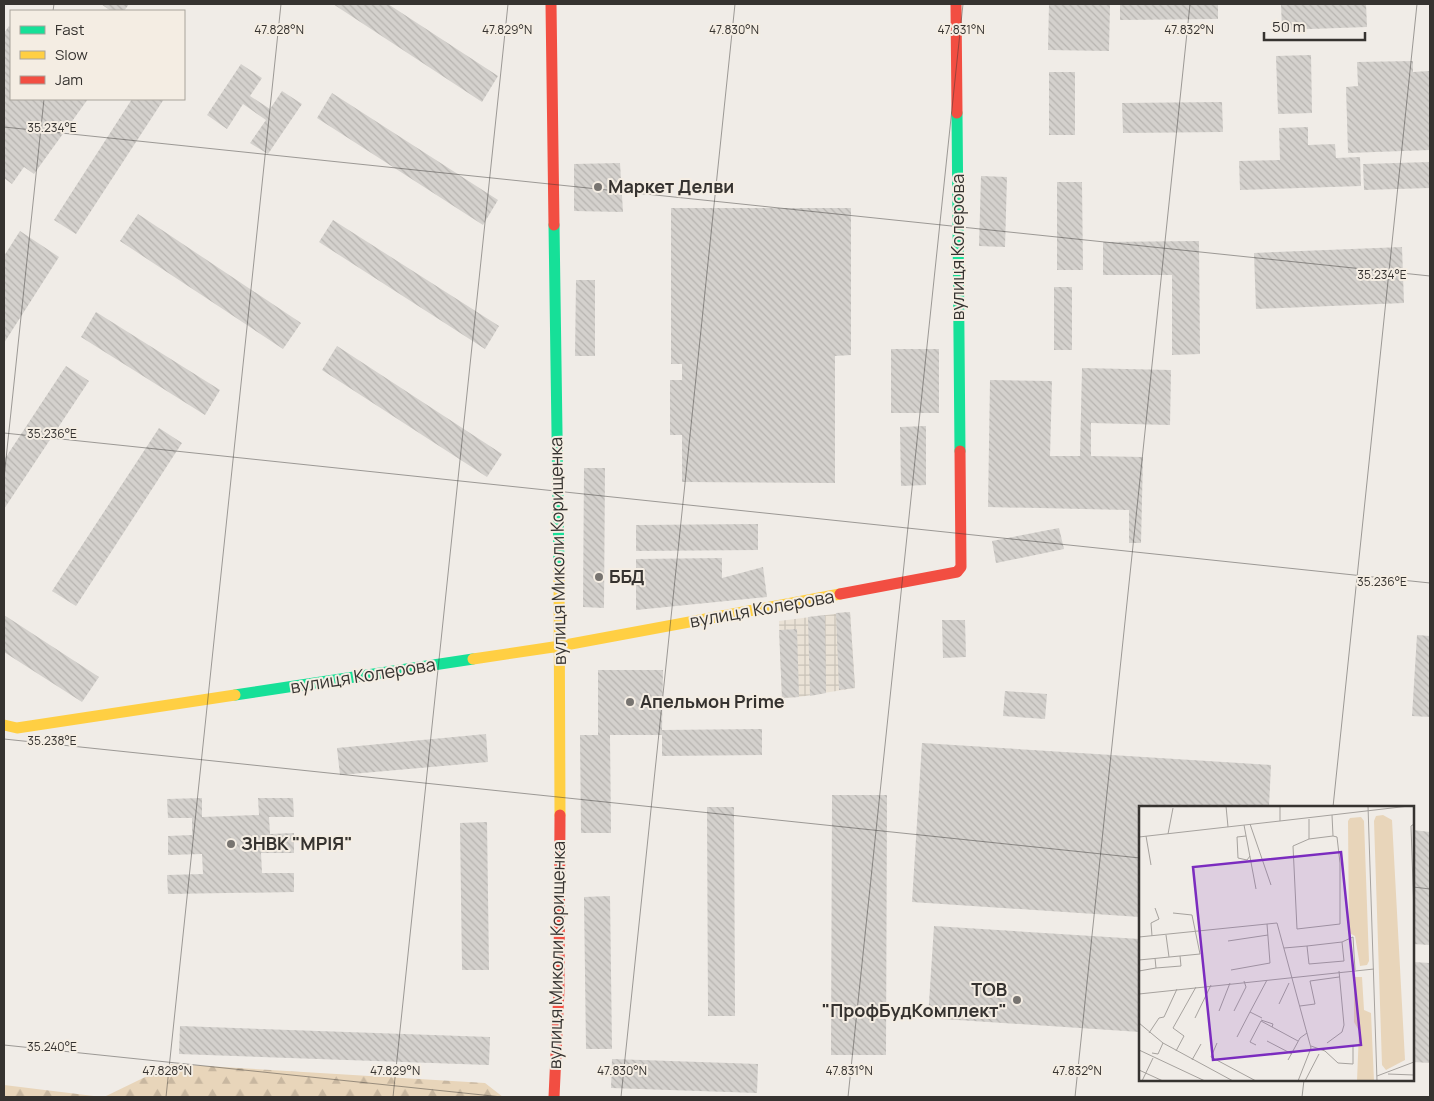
<svg xmlns="http://www.w3.org/2000/svg" width="1434" height="1101" font-family="Manrope,sans-serif">
<style>
.industrial{fill:url(#industrial-grid)}
.forest{fill:url(#forest-firs)}
.building{fill:url(#building-back-hatch)}
.lines{fill:none;stroke-linecap:round;stroke-linejoin:round}
.fast{stroke:#16e098;stroke-width:11}
.slow{stroke:#ffcf43;stroke-width:11}
.jam{stroke:#f24e42;stroke-width:11}
.ticks{fill:none;stroke:#363330;stroke-width:1;stroke-opacity:0.45}
.poi-dot{fill:#777470;stroke:#f4ede3;stroke-width:2}
.labels{text-anchor:middle;stroke-width:4;stroke-linejoin:round;paint-order:stroke}
.poi-label{font-size:18px;font-weight:bold;fill:#363330;stroke:#f4ede3;text-anchor:start}
.street-label{font-size:18px;fill:#363330;stroke:#f4ede3}
.inset-road{fill:none;stroke:#a6a29e;stroke-width:1}
.view{fill:#7b2cbf;fill-opacity:0.15;stroke:#7b2cbf;stroke-width:2.5}
.inset-edge{fill:none;stroke:#363330;stroke-width:2.5}
.ticks-label{font-size:12px;text-anchor:middle;fill:#363330;stroke:#f4ede3;stroke-width:4;stroke-linejoin:round;paint-order:stroke}
</style>
<defs>
<pattern id="industrial-grid" width="8" height="8" patternUnits="userSpaceOnUse" patternTransform="scale(1.25)"><rect width="8" height="8" fill="#eae2d6"/><path d="M0 4h8M4 0v8" fill="none" stroke="#c9c2b8"/></pattern>
<pattern id="forest-firs" width="22" height="20" patternUnits="userSpaceOnUse" patternTransform="scale(1.25)"><rect width="22" height="20" fill="#e8d5ba"/><path d="M5 1l3.5 6h-7zM16 11l3.5 6h-7z" fill="#c8b7a0"/></pattern>
<pattern id="building-back-hatch" width="6" height="6" patternUnits="userSpaceOnUse" patternTransform="scale(1.25)"><rect width="6" height="6" fill="#d4d1cd"/><path d="M-1 5l2 2M0 0l6 6M5-1l2 2" fill="none" stroke="#b7b4b0"/></pattern>
</defs>
<rect width="100%" height="100%" fill="#f0ece7"/>
<path class="industrial" d="M850 612 855 688 799 697 782 698 779 621Z"/>
<path class="forest" d="M172 1064 485 1083 503 1097H104Z
M4 1085 102 1097H4Z"/>
<path class="building" d="M101 4H129L124 11H111Z
M333 4H388L498 76 482 102Z
M1049 4H1110L1109 51 1048 50Z
M1120 4H1218V19L1120 20Z
M1281 4H1366L1367 27 1282 30Z
M9 26 11 28V99H88L34 174 24 167 12 184 4 178V33Z
M1311 55 1312 113 1278 114 1276 56Z
M1413 61V72L1430 71V150L1348 153 1346 87 1358 86 1357 62Z
M241 64 262 78 250 96 270 109 282 91 302 104 268 154 250 143 266 120 243 104 227 129 207 115Z
M1049 72H1075V135H1049Z
M332 93 498 200 483 225 317 118Z
M132 99H164L76 234 54 220Z
M1222 102 1223 132 1123 133 1122 103Z
M1308 127V145L1335 144 1336 158 1360 157 1361 186 1240 190 1239 161 1280 160 1279 128Z
M1430 162V188L1364 190 1363 164Z
M620 163 623 212 574 211V164Z
M981 176 1007 177 1005 247 979 246Z
M1057 182H1082L1083 270H1057Z
M671 208H851V355L835 356V483L682 482V435H670V380H682V364H671Z
M138 214 301 323 283 349 120 241Z
M333 220 499 326 485 349 319 242Z
M20 231 59 257 4 343V256Z
M1199 241 1200 354 1172 355V275H1103V242Z
M1402 247 1404 303 1256 309 1254 253Z
M576 280H595V356H575Z
M1054 287H1072V350H1054Z
M96 312 220 390 205 415 81 337Z
M337 346 502 454 487 477 322 370Z
M891 349H939V413H891Z
M66 366 89 381 4 509V460Z
M1082 368 1171 370 1170 425 1091 423V456L1143 457 1141 543H1129V510L988 507 990 380 1052 381 1050 456H1080Z
M926 426V485L901 486 900 427Z
M159 428 182 443 76 606 52 591Z
M584 468H605L604 608 583 607Z
M758 524V550L636 551V525Z
M1059 528 1064 549 996 563 992 541Z
M722 558V578L763 567 767 597 636 610V559Z
M850 612 855 688 839 690 836 613Z
M4 615 99 677 82 702 4 652Z
M825 615 826 693 810 696 808 617Z
M942 620H965L966 657 943 658Z
M797 629 799 697 782 698 779 630Z
M1417 635 1430 636V717L1412 716Z
M598 670H663L662 730 762 729V755L662 756V735H610L611 833H581L580 735H598Z
M1005 691 1047 694 1045 719 1003 716Z
M486 734 488 762 340 775 337 748Z
M922 743 1271 765 1269 807H1140V917L912 902Z
M832 795H887L886 1055H831Z
M202 798V817L259 815 258 798H293L294 817H269L270 834 294 833V853H261L262 873H294V892L168 894 167 875 203 874 202 854 168 855V836L192 835V818H168L167 799Z
M707 807H734L735 1016H708Z
M487 822 489 970H462L460 823Z
M1413 830 1430 832V945L1413 944Z
M610 896 612 1049H586L584 897Z
M934 926 1140 939V1032L928 1018Z
M1413 962 1430 963V1063L1413 1062Z
M180 1026 490 1037 489 1065 179 1054Z
M612 1059 758 1064 757 1093 611 1088Z"/>
<g class="lines">
<path class="fast" d="M957 113 960 451
M554 225 559 570
M235 695 473 659"/>
<path class="slow" d="M559 570 560 815
M473 659 560 646 840 594
M4 725 17 728 235 695"/>
<path class="jam" d="M551 4 554 225
M956 4 957 113
M840 594 957 572 961 567 960 451
M554 1097 559 990 560 815"/>
</g>
<path class="ticks" d="M53 11 54 4M4 127 1430 276M4 433 1430 583M4 478 44 99M4 739 1140 858M1333 807 1417 4M1413 887 1430 889M4 1045 502 1097M166 1097 281 4M393 1097 508 4M621 1097 735 4M848 1097 963 4M1075 1097 1190 4M1302 1097 1304 1080"/>
<g class="poi-dot">
<circle cx="598" cy="187" r="5"/>
<circle cx="599" cy="577" r="5"/>
<circle cx="630" cy="702" r="5"/>
<circle cx="231" cy="844" r="5"/>
<circle cx="1017" cy="1000" r="5"/>
</g>
<g class="labels">
<g class="poi-label">
<text x="608" y="193">Маркет Делви</text>
<text x="609" y="583">ББД</text>
<text x="640" y="708">Апельмон Prime</text>
<text x="241" y="850">ЗНВК "МРІЯ"</text>
<text x="1007" y="996" text-anchor="end">ТОВ<tspan x="1007" dy="21">"ПрофБудКомплект"</tspan></text>
</g>
<g class="street-label">
<text transform="translate(958 247) rotate(-90)" y="6">вулиця Колерова</text>
<text transform="translate(558 551) rotate(-91)" y="6">вулиця Миколи Корищенка</text>
<text transform="translate(762 609) rotate(-10)" y="6">вулиця Колерова</text>
<text transform="translate(363 676) rotate(-9)" y="6">вулиця Колерова</text>
<text transform="translate(557 955) rotate(-89)" y="6">вулиця Миколи Корищенка</text>
</g>
</g>
<g transform="translate(1139 806)">
<rect width="275" height="275" fill="#f0ece7"/>
<path d="M244 9 253 14 266 254 247 264 243 259 235 15 237 10ZM222 11 225 15 230 155 228 159 221 160 216 130 210 127 209 15 211 12ZM215 171H223L225 204 232 207 235 275H218L220 225 215 216Z" fill="#e8d5ba"/>
<path class="inset-road" d="M87 0 89 21M229 0 238 275M170 13V33L194 30 193 9M141 15 270 0M111 18 132 79M275 18 272 20 275 108M105 19 117 83M29 28 34 2M7 30 12 59M107 30 98 31 99 52 108 54 111 50M0 31 141 15V0M170 33 154 40 158 123 201 118V57L198 31 194 30M27 129 30 151M13 130 12 117 20 113 16 102M0 131 138 117 172 242 159 275M89 135 129 129M203 136 214 131 216 164M145 142 168 140 170 158 205 155 203 136 168 140M0 154 61 148 53 109 34 107M17 162 42 160 41 150M92 164 131 157 128 118M0 165 17 162 16 152M0 188 235 163M140 198 150 177M161 200 176 198 171 175 200 171M80 205 91 177M95 205 107 181 105 175M111 206 128 174M56 212 72 179M122 214 134 218 133 221M0 217 24 237 94 275M10 227 20 212 25 211 38 183M98 231 111 206 123 212M128 235 153 248M78 237 72 251 117 275M188 237 203 226 205 219 200 165M117 239 111 236 122 215 159 235M172 240 186 245 199 257 214 258V239M0 244 66 275M37 245 45 230 34 222 57 181M13 247 19 248 24 237M53 254 62 238M149 254 161 232 168 227M0 264 24 275M249 268 275 269M238 270 275 256M3 275 14 252M166 275 180 248"/>
<path class="view" d="M202 46 222 239 74 254 54 61Z"/>
<rect width="275" height="275" class="inset-edge"/>
</g>
<g class="ticks-label">
<text x="279" y="34">47.828°N</text>
<text x="507" y="34">47.829°N</text>
<text x="734" y="34">47.830°N</text>
<text x="961" y="34">47.831°N</text>
<text x="1189" y="34">47.832°N</text>
<text x="52" y="132">35.234°E</text>
<text x="1382" y="279">35.234°E</text>
<text x="52" y="438">35.236°E</text>
<text x="1382" y="586">35.236°E</text>
<text x="52" y="745">35.238°E</text>
<text x="52" y="1051">35.240°E</text>
<text x="167" y="1075">47.828°N</text>
<text x="395" y="1075">47.829°N</text>
<text x="622" y="1075">47.830°N</text>
<text x="849" y="1075">47.831°N</text>
<text x="1077" y="1075">47.832°N</text>
</g>
<rect width="1434" height="1101" fill="none" stroke="#363330" stroke-width="10"/>
<rect x="10" y="10" width="175" height="90" fill="#f4ede3" stroke="#a8a39b"/>
<rect x="20" y="26" width="25" height="8" fill="#16e098" stroke="#a8a39b"/>
<text x="55" y="35" font-size="15" fill="#363330">Fast</text>
<rect x="20" y="51" width="25" height="8" fill="#ffcf43" stroke="#a8a39b"/>
<text x="55" y="60" font-size="15" fill="#363330">Slow</text>
<rect x="20" y="76" width="25" height="8" fill="#f24e42" stroke="#a8a39b"/>
<text x="55" y="85" font-size="15" fill="#363330">Jam</text>
<path d="M1264 32v8h101v-8" fill="none" stroke="#363330" stroke-width="2.5"/>
<text x="1272" y="32" font-size="15" fill="#363330" stroke="#f4ede3" stroke-width="4" paint-order="stroke">50 m</text>
</svg>
